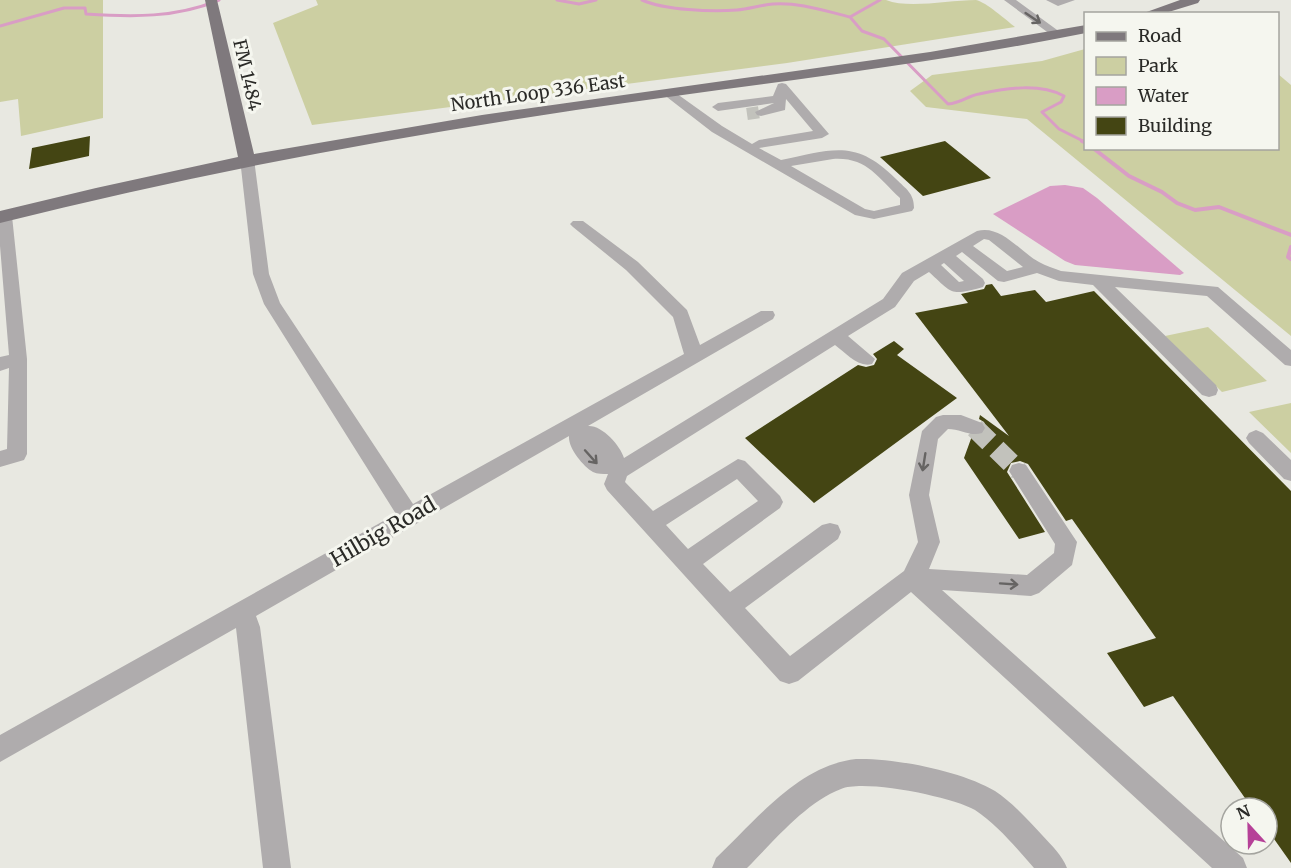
<svg xmlns="http://www.w3.org/2000/svg" width="1291" height="868" font-family="Merriweather,serif">
<style>
.green{fill:#cccfa2}
.water{fill:#d99dc5}
.lines{fill:none;stroke-linecap:round;stroke-linejoin:round}
.stream-far1{stroke:#d99dc5;stroke-width:3}
.stream{stroke:#d99dc5;stroke-width:4}
.building{fill:#444513}
.minor-tunnel-far1{stroke:#c2c2bc;stroke-width:12;stroke-dasharray:12 6;stroke-linecap:butt}
.minor-tunnel{stroke:#c2c2bc;stroke-width:20;stroke-dasharray:20 10;stroke-linecap:butt}
.minor{fill:#afacad;fill-rule:evenodd}
.major{fill:#7f797d;fill-rule:evenodd}
.oneway{stroke:#666463}
.labels{text-anchor:middle;stroke-width:6;stroke-linejoin:round;paint-order:stroke}
.far-street-label{font-size:18px;fill:#2a2a27;stroke:#f5f6ef}
.street-label{font-size:21px;fill:#2a2a27;stroke:#f5f6ef}
</style>
<rect width="100%" height="100%" fill="#e8e8e1"/>
<path class="green" d="M0 0H103V118L21 136 18 99 0 102Z
M316 0H886C909 9 948 0 976 0 986 2 1006 20 1015 27L787 63 312 125 273 23 318 5Z
M1085 49 1086 148H1278V74L1291 85V336L1027 119 926 107 910 91 932 75 1042 61Z
M1208 327 1267 381 1222 392 1165 336Z
M1291 403V453L1249 412Z"/>
<path class="water" d="M1065 185 1083 188 1097 198 1184 273 1180 275 1075 265 1065 261 993 214 1050 186Z"/>
<g class="lines">
<path class="stream-far1" d="M557 0 579 4 596 0
M642 0C665 10 711 12 737 10 749 9 761 5 773 4 799 2 825 11 850 17
M850 17 862 31 884 39 948 104C962 103 967 96 979 94 1006 88 1040 83 1064 96L1061 102 1042 112 1059 129 1085 142
M850 17 880 0
M0 26 64 8H85L86 14C132 17 176 18 219 0"/>
<path class="stream" d="M1082 141 1086 143
M1093 148 1129 176 1162 192 1177 203 1195 210 1219 207 1291 235
M1291 247 1288 257 1291 259"/>
</g>
<path class="building" d="M90 136 89 156 29 169 32 148Z
M945 141 991 178 923 196 880 157Z
M992 284 1001 296 1035 290 1046 302 1094 291 1291 491V863L1267 829V808H1252L1173 696 1144 707 1107 653 1156 638 1072 519 1066 521 1028 464 1020 461 1011 463 1007 472 1045 532 1019 539 964 458 972 436 983 435 987 429 984 422 979 419 980 415 1009 436 915 313 968 303 961 294 984 289 986 285Z
M894 341 904 349 897 355 957 398 814 503 745 438 858 365 866 367 874 365 877 359 873 354Z"/>
<g class="lines">
<path class="minor-tunnel-far1" d="M747 114 761 112"/>
<path class="minor-tunnel" d="M975 428 1019 471"/>
<path class="minor" d="M1004 0H1016L1064 35 1058 38 1054 37Z
M1046 0H1075L1058 6Z
M782 83 786 84 829 134 822 138 759 148 781 160C832 150 855 138 896 179 906 189 914 193 914 208L912 211 874 219 855 215 712 132 663 94 669 90 673 91 722 126 752 144 759 140 813 131 786 99 785 110 761 116 757 115 755 112 774 103 718 111 712 107 718 103 773 96 778 84ZM833 159C867 157 877 177 900 198V205L874 211 865 209 791 166Z
M247 155 254 159 269 274 280 303 413 504 684 354 673 317 626 270 573 227 570 224 573 221H583L638 262 687 310 700 345 761 311H773L775 315 773 319 588 426C602 425 620 445 624 458L883 299 902 273 977 231C1001 224 1020 252 1039 262 1046 266 1054 268 1061 271L1218 287 1291 350V366L1285 365 1207 296 1115 287 1216 385 1218 390 1216 395 1209 397 1202 395 1093 285 1059 281 1037 273 1004 282 998 281 962 252 956 256 983 279 985 283 983 287C950 296 953 294 929 272L914 281 895 307 848 336 875 359 872 364C858 368 846 353 835 345L627 476 625 482 653 511 738 459 745 461 780 496 783 502 780 508 703 564 730 592 822 525 830 523 838 525 841 532 838 539 745 608 790 656 904 571 918 542 909 495 922 431 936 417 943 415H961L982 423 985 428 982 433C971 437 960 429 948 429L938 439 929 495 940 542 929 569 1027 575 1054 553 1055 544 1009 471 1012 465 1019 463 1026 465 1077 542 1072 565 1039 593 1031 596 942 590 1243 858 1247 868H1212L911 592 798 681 789 684 780 681 607 490 604 484 608 474C603 474 597 474 593 472 583 466 568 448 569 436L256 616 260 627 291 868H263L236 628 0 762V735L396 514 264 304 253 274 240 159ZM984 239 989 240 1023 267 1007 271 973 246ZM944 263 964 281 959 282 941 265ZM737 479 758 501 688 549 666 525Z
M5 212 12 216 27 359V454L24 460 0 467V451L7 449 9 368 0 371V357L9 355 0 246V213Z
M1256 430 1263 433 1291 460V481L1284 479 1249 443 1246 438 1249 433Z
M856 759C896 758 961 771 995 791 1013 803 1028 820 1042 835 1052 846 1062 855 1067 868H1034C1016 848 998 825 975 810 952 797 865 779 841 789 806 802 773 842 747 868H712L716 858C755 821 799 765 856 759Z"/>
<path class="major" d="M205 0H217L254 154 482 115 930 52 1086 25V33C917 67 746 85 576 110 382 139 190 175 0 223V211L96 188 238 157Z
M1180 0H1200L1198 3 1162 14H1141Z"/>
</g>
<defs><path id="oneway-shaft" d="M-6 0H5M1.5-3L5.5 0L1.5 3" fill="none" stroke-width="1.6" stroke-linecap="round" stroke-linejoin="round" transform="scale(1.5)"/></defs>
<g class="oneway">
<use href="#oneway-shaft" transform="translate(1033 18) rotate(34)"/>
<use href="#oneway-shaft" transform="translate(591 457) rotate(48)"/>
<use href="#oneway-shaft" transform="translate(924 462) rotate(99)"/>
<use href="#oneway-shaft" transform="translate(1009 584) rotate(4)"/>
</g>
<g class="labels">
<g class="far-street-label">
<text transform="translate(247 75) rotate(77)" y="6">FM 1484</text>
<text transform="translate(538 93) rotate(-8)" y="6">North Loop 336 East</text>
</g>
<g class="street-label">
<text transform="translate(383 532) rotate(-30)" y="7">Hilbig Road</text>
</g>
</g>
<rect x="1084" y="12" width="195" height="138" fill="#f5f6ef" stroke="#a4a49f" stroke-width="1.5"/>
<rect x="1096" y="32" width="30" height="9" fill="#7f797d" stroke="#a4a49f" stroke-width="1.5"/>
<text x="1138" y="42" font-size="18" fill="#2a2a27">Road</text>
<rect x="1096" y="57" width="30" height="18" fill="#cccfa2" stroke="#a4a49f" stroke-width="1.5"/>
<text x="1138" y="72" font-size="18" fill="#2a2a27">Park</text>
<rect x="1096" y="87" width="30" height="18" fill="#d99dc5" stroke="#a4a49f" stroke-width="1.5"/>
<text x="1138" y="102" font-size="18" fill="#2a2a27">Water</text>
<rect x="1096" y="117" width="30" height="18" fill="#444513" stroke="#a4a49f" stroke-width="1.5"/>
<text x="1138" y="132" font-size="18" fill="#2a2a27">Building</text>
<g transform="translate(1249 826) rotate(338)"><circle r="28" fill="#f5f6ef" stroke="#a4a49f" stroke-width="1.5"/>
<path d="M0-4.5L10 22L0 15L-10 22Z" fill="#b64198"/>
<text y="-9" font-size="16" font-weight="bold" text-anchor="middle" fill="#2a2a27">N</text>
</g>
</svg>
